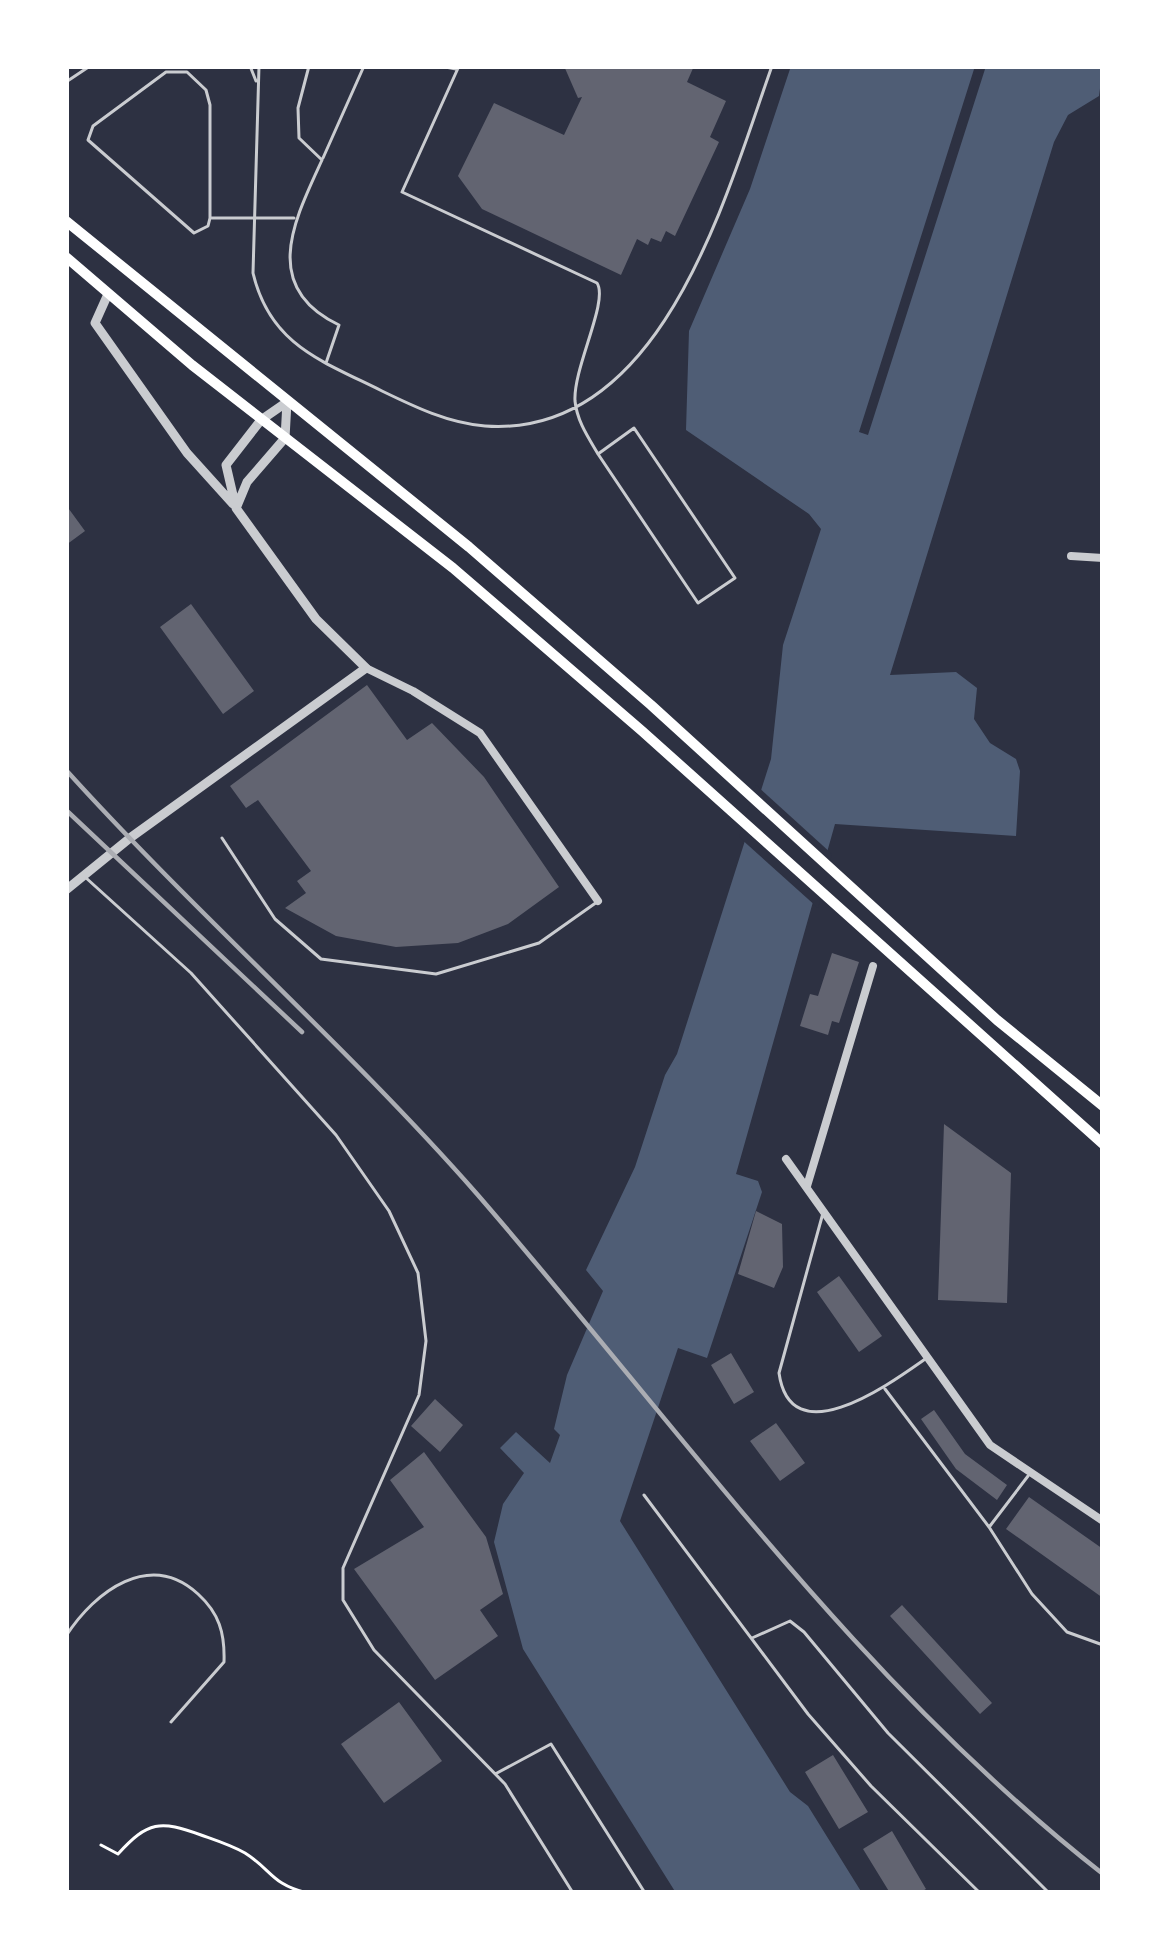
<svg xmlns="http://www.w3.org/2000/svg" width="1169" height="1959" font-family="'Sofia Sans Condensed',sans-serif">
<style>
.water{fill:#4f5d75}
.pier{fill:#2d3142}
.building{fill:#626471}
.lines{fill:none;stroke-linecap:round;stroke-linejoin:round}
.path{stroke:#fff;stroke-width:3}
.service{stroke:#caccd0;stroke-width:3}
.minor{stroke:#caccd0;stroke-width:8}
.tertiary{stroke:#caccd0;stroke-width:9}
.primary{stroke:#fff;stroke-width:10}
.rail{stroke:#abadb3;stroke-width:4.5}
</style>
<rect width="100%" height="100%" fill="#2d3142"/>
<path class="water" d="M791 66H975L859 432 868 435 986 66H1103L1099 96 1068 115 1054 142 890 675 956 672 977 688 974 719 990 743 1016 759 1020 771 1016 836 835 824 736 1174 758 1181 762 1192 707 1358 678 1348 620 1521 790 1792 808 1806 862 1893H676L523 1649 494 1542 503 1504 524 1473 500 1448 516 1432 550 1463 560 1435 554 1429 567 1375 603 1291 586 1270 635 1167 665 1075 677 1054 771 759 783 645 821 529 809 514 686 430 689 331 750 189Z"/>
<path class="pier" d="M756 785 832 854 818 908 739 837Z"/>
<path class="building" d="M564 66H694L687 82 726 101 710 137 719 142 675 236 666 231 661 242 651 238 648 245 637 239 621 275 482 209 458 176 494 103 564 135 582 97 578 98Z
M66 505 85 531 66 545Z
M191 604 254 691 223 714 160 627Z
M367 685 407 740 432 723 484 777 559 887 508 924 458 943 396 947 336 936 285 908 306 893 297 881 311 871 258 800 246 808 230 786Z
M832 953 859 962 839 1023 832 1021 828 1035 800 1026 810 994 818 996Z
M944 1124 1011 1173 1007 1303 938 1300Z
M756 1211 782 1224 783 1267 774 1288 738 1274Z
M839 1276 882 1336 859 1352 817 1292Z
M731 1353 754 1392 734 1404 711 1365Z
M435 1399 463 1425 440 1452 411 1426Z
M934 1410 965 1454 1007 1485 997 1500 956 1469 921 1419Z
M776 1423 805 1463 780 1481 750 1441Z
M424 1452 486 1537 503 1594 480 1610 498 1636 435 1680 354 1569 424 1527 390 1480Z
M1029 1497 1103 1549V1598L1006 1529Z
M902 1605 992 1703 980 1714 890 1616Z
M399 1702 442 1761 384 1803 341 1744Z
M833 1755 868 1812 839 1829 805 1772Z
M892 1831 926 1889 919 1893H890L863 1849Z"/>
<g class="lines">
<path class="path" d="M101 1845 118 1854C148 1821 160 1820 201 1835 215 1840 231 1845 245 1853 272 1870 271 1884 307 1893"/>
<path class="service" d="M250 66 256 81
M259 66 253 273C270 345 322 361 382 391 415 407 448 423 485 426 662 439 726 195 772 66
M309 66 298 108 299 138 322 160C295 219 259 287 339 325L326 363
M440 66 456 69
M459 66 402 192 597 283C609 301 573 368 575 401 577 421 588 437 598 454L698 603 735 578 634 428 598 454
M66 82 90 66
M323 158 364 66
M210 218V105L206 90 187 72H166L93 126 88 140 194 233 208 226 210 218H294
M222 838 275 919 321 959 436 974 539 943 597 902
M85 877 191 973 336 1135 389 1211 418 1273 426 1341 419 1395 343 1568V1600L374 1650 505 1784 573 1893
M823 1213 779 1373C791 1458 895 1380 928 1357
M885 1389 989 1527 1032 1594 1067 1632 1103 1645
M644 1495 808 1714 871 1786 980 1893
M990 1526 1028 1476
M66 1636C95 1591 150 1550 198 1594 219 1613 225 1633 224 1662L171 1722
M752 1638 790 1621 804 1632 888 1733 1049 1893
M497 1773 551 1744 645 1893"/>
<path class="minor" d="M1071 556 1103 558
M366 668 413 691 480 733 598 901
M786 1159 990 1445 1103 1521
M807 1186 873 966"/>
<path class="tertiary" d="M108 294 95 323 187 453 233 504
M237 506 247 482 285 438 287 402
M66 890 130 838 366 668 316 619 236 508 226 465 261 420 287 402"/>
<path class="primary" d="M66 221 469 547 651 705 997 1020 1103 1106
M66 257 192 365 453 568 642 731 1103 1144"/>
<path class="rail" d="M66 770C198 916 347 1046 477 1194 679 1427 859 1683 1103 1874
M66 810 302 1032"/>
</g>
<rect width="1169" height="1959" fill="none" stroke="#ffffff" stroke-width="138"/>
</svg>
